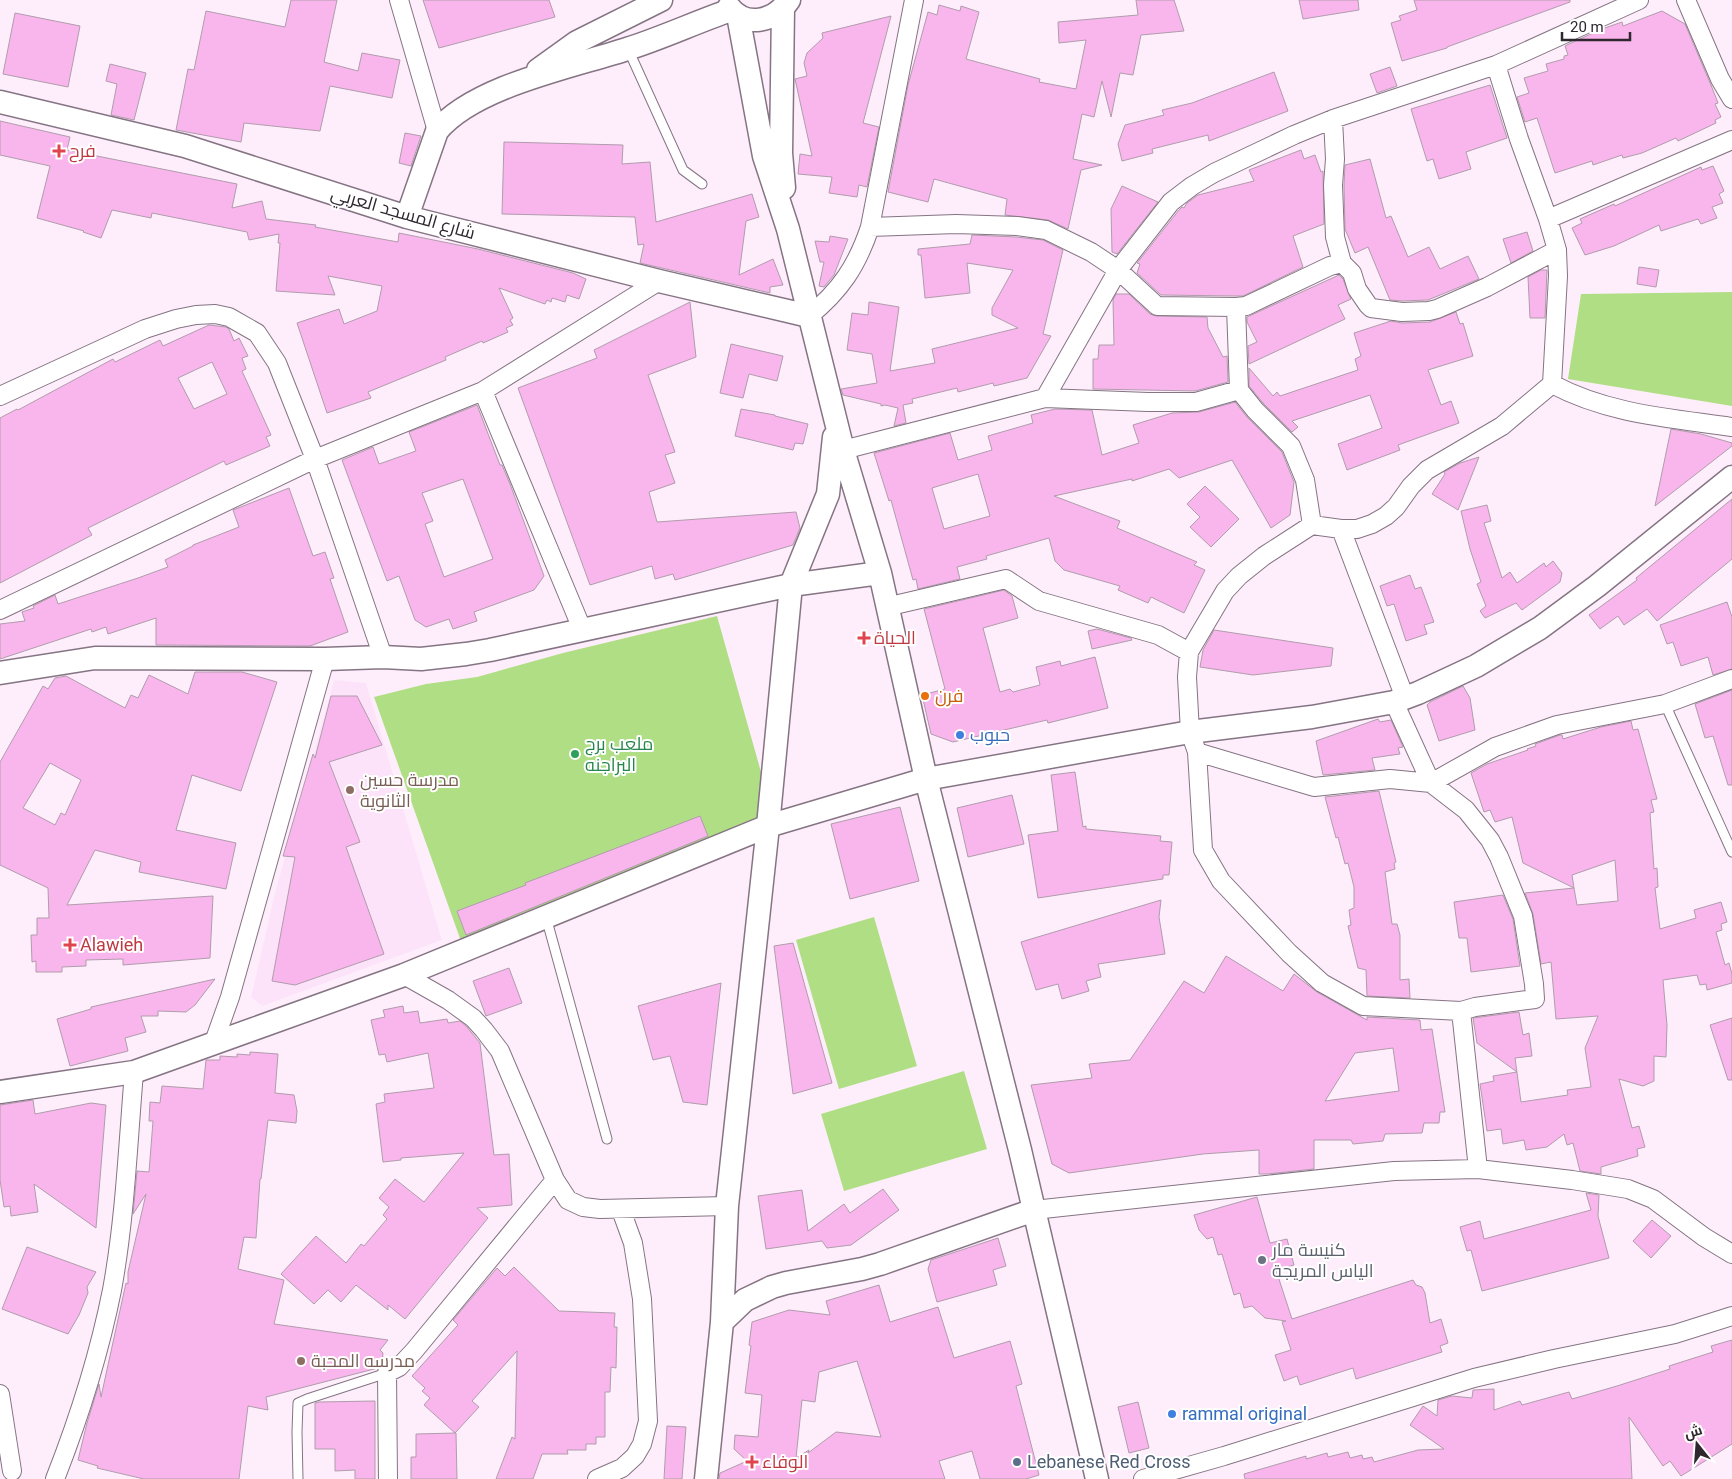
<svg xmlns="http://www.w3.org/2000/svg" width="1732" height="1479" font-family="Roboto,Cairo,sans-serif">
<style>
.built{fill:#fde3fa}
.green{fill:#b0de84}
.building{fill:#f9b6ec;stroke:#b09cac;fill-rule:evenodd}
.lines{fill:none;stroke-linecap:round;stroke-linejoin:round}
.service-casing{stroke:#857483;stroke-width:11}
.minor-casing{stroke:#857483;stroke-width:20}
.tertiary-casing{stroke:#857483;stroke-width:25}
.service{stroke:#fff;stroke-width:9}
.minor{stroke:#fff;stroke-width:18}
.tertiary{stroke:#fff;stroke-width:22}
.health-dot{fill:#e0444e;stroke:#fff;stroke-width:2}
.food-dot{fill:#e8710a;stroke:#fff;stroke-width:2}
.shop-dot{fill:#3f7fe0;stroke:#fff;stroke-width:2}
.leisure-dot{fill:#2e9e5b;stroke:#fff;stroke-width:2}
.education-dot{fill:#8d6e63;stroke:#fff;stroke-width:2}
.worship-dot{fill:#6b7280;stroke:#fff;stroke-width:2}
.service-dot{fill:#5c6f8a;stroke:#fff;stroke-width:2}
.labels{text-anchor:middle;stroke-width:4;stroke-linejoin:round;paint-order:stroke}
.health-label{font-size:18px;fill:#be3a42;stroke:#fff;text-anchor:start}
.street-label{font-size:18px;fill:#2e272e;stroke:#fff}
.food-label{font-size:18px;fill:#c56008;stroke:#fff;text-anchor:start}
.shop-label{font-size:18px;fill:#366cbe;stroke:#fff;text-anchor:start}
.leisure-label{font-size:18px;fill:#27864d;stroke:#fff;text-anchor:start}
.education-label{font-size:18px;fill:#785e54;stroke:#fff;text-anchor:start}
.worship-label{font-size:18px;fill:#5b616d;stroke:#fff;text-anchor:start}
.service-label{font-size:18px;fill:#4e5e75;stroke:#fff;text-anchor:start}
</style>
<rect width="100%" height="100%" fill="#feeefc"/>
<path class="built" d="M334 680 366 683 442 940 262 1006 251 997 274 897Z"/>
<path class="green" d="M1732 292V406L1568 379 1581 294Z
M717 616 772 811 526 921 462 944 374 697 426 684 477 677 563 653Z
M874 917 917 1066 839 1089 796 940Z
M964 1071 987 1149 844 1191 821 1114Z"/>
<path class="building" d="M291 0H337L324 62 358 71 362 53 400 60 392 98 330 86 320 131 244 123 241 142 176 130 188 69 194 70 206 11 285 27Z
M423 0H549L555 17 439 48Z
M1136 0H1174L1184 31 1141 35 1133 75 1120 73 1111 117 1102 81 1094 117 1082 114 1073 159 1102 165 1081 170 1068 229 1048 220 1005 215 1007 199 934 179 928 202 888 192 908 85 928 12 937 15 939 5 960 11 961 6 979 12 966 59 1040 79 1039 82 1076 89 1086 40 1059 43 1058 22 1138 15Z
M1299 0H1358L1359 10 1303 19Z
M1414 0H1570V2L1447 47V48L1402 61 1391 23 1401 20 1399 16 1417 10Z
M1662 11 1685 24 1711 85 1718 103 1715 104 1721 117 1715 120 1716 123 1678 141 1676 138 1642 153 1623 158 1622 155 1593 165 1592 161 1555 173 1537 118 1525 122 1517 97 1529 93 1524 78 1548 71 1546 64 1564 59V56L1568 55 1565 46 1571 43 1602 29 1622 22 1623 26Z
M15 13 80 26 68 87 3 74Z
M891 16 863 123 879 127 867 187 859 185 857 197 829 193 832 177 798 174 800 154 812 156 795 79 807 76 804 63 807 53 823 38 822 33Z
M110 64 146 73 134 120 111 115 117 84 106 81Z
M1390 67 1397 86 1377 93 1370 74Z
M1274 72 1288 111 1209 141 1208 135 1152 149 1153 153 1122 161 1118 144 1125 125 1164 115 1162 110 1192 103Z
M1490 85 1507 138 1466 152 1471 169 1439 179 1433 159 1427 161 1411 109Z
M0 121 70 137 67 150 237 184 232 208 262 201 266 219 316 225 315 227 398 242 399 233 478 249 573 273 586 279 579 299 567 295 565 302 552 298 551 302 547 300 545 304 499 288 513 318 510 320 513 325 506 328 508 332 483 343 482 341 445 357 446 360 368 392 371 398 327 413 297 323 339 309 344 324 377 311 382 286 328 276 335 295 276 291 280 243H278L279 234 249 240 247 232 152 213 151 218 112 210 101 238 83 232 84 231 37 218 50 166 0 155Z
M405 133 421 136 411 166 399 163Z
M504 142 623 145 622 164 650 162 656 222 752 194 759 217 746 221 739 275 773 259 783 285 770 287V293L640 263 644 244 638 245 635 217 502 214Z
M1301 150 1304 159 1315 155 1321 172 1323 171 1324 224 1293 236 1303 267 1243 296H1236L1161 295 1137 273 1140 264 1137 263 1179 210 1182 207 1184 208 1187 203 1198 195 1254 181 1249 170Z
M1370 159 1386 218 1391 216 1408 257 1429 247 1440 269 1468 256 1479 279 1428 300 1402 301 1390 300 1368 247 1355 253 1345 229 1344 185 1345 165Z
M1713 166 1724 191 1719 194 1723 203 1712 207 1717 218 1701 224 1698 219 1661 231 1659 225 1614 246 1585 255 1572 228 1582 223 1580 219 1614 204 1615 206 1701 167 1702 170Z
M1122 186 1158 202 1117 254 1112 252 1111 209Z
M1527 232 1533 251 1511 263 1503 239Z
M972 235 1016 237 1043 240 1063 250 1043 334 1051 336 1027 378 994 386 993 383 958 392 957 388 912 399 913 403 903 405 906 423 894 426 898 408 885 405 881 406V404L843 395 841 389 877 383 872 354 847 350 852 313 868 315 869 302 899 307 890 371 935 363 932 349 1018 328 992 315V308L1013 270 967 263 970 293 925 298 921 255H918V249L970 244Z
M830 236 848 239 834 275 824 287 819 286 824 262H820L815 241 829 242Z
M1639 267 1659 270 1656 287 1637 284Z
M1541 270H1547L1545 318H1530L1528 277Z
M1339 275 1343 279 1351 299 1338 305 1345 319 1249 364 1248 346 1257 342 1247 322V317Z
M1116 294H1129L1150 314 1156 316 1207 317 1208 328 1223 357 1227 356 1228 382 1195 391 1093 389V359H1098L1099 345H1114L1113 300Z
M690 302 696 357 648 375 675 452 665 455 675 483 649 492 657 522 796 512 800 528 793 545 675 580 673 574 655 579 652 566 590 585 518 388 597 358 594 350Z
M1456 312 1460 324 1463 323 1473 356 1428 370 1441 405 1451 401 1459 423 1398 445 1400 450 1347 470 1338 444 1382 428 1370 395 1292 421 1298 427 1292 432 1263 403 1249 386V368L1273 396 1277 392 1280 396 1358 370 1355 359 1361 356 1354 333 1391 321 1402 323 1430 322Z
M209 325 226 327 229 329 234 341 239 338 248 356 242 358 246 369 242 371 271 435 266 437 270 446 226 465 224 461 88 528 92 535 0 583V418L17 409 18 410 113 359 115 362 160 340 163 346ZM212 362 227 394 194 409 178 378Z
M731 344 783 356 777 381 749 374 743 398 720 393Z
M1235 402 1247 417 1282 452 1294 482 1290 515 1271 528 1232 460 1179 478 1169 469 1132 481V479L1054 496 1120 521 1117 528 1197 562 1194 565 1205 570 1184 613 1151 597 1148 603 1118 590 1120 586 1064 570 1055 561 1049 538 986 556 987 559 957 567 960 579 918 589 916 579 913 580 891 500 889 501 874 453 950 433 958 460 992 450 988 436 1033 423 1031 415 1055 409 1092 410 1102 455 1139 443 1133 425 1172 413 1199 412ZM978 474 990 516 944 529 932 488Z
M477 405 500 465H502L510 484 544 576 534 590 474 612 477 621 453 629 449 619 426 627 415 620 399 576 387 581 342 460 373 447 379 464 416 451 409 432ZM463 479 493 559 444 577 425 524 433 521 422 493Z
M741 409 775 415V416L808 424 803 444 795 443 793 450 735 436Z
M1671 429 1701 434 1732 443V446L1655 506Z
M1479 457 1458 510 1432 494 1445 474 1444 472 1460 463Z
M1205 486 1239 519 1211 547 1190 527 1200 517 1187 504Z
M289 488 313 556 325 552 334 578 330 579 348 632 310 646 156 645V618L108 634 106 627 92 632 91 629 0 659V624L25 621 22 612 34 608 33 606 55 595 58 604 138 578 168 567 165 560 193 546V545L239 527 233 510Z
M1732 499V559L1657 621 1647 609 1624 625 1618 616 1600 629 1589 615 1637 580 1636 578Z
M1487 505 1491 521 1484 523 1502 578 1510 572 1517 583 1544 563 1546 567 1553 561 1562 573 1560 582 1522 610 1516 603 1485 618 1480 611 1486 606 1477 584 1481 582 1470 549 1461 511Z
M1410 575 1415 589 1421 587 1434 622 1424 625 1427 634 1406 641 1394 604 1387 606 1380 586Z
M1004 590 1012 596 1018 618 983 628 1000 692 1010 689 1013 692 1040 685 1036 667 1060 661 1061 666 1095 657 1108 708 1048 723 1047 720 953 742 931 734 922 695 945 689 924 609Z
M1727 602 1732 617V669L1713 675 1708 657 1681 666 1673 642 1667 644 1660 625Z
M1097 629 1131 638 1132 640 1092 649 1088 631Z
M1214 630 1333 648 1331 666 1253 675 1200 667 1203 650Z
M195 672H242L277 682 241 791 192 775 176 830 236 843 226 889 139 872 141 862 95 850 67 905 213 896 210 958 123 965V959L86 960V966L62 967V972H36V961L32 962 31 935H37V918H49L48 888 0 865V762L43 686 48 689 55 678 66 676 125 708 131 695 138 698 149 675 188 694ZM50 763 81 780 65 815 61 813 55 825 23 808Z
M1463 686 1470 698 1475 730 1439 741 1427 705 1430 702Z
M1732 690V785H1728L1713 736 1705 738 1695 704Z
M331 696H357L382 745 329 762 360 842 346 847 384 954 295 985 272 981 295 857 283 856 313 754 315 758Z
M1378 719 1380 722 1391 720 1403 747 1398 748 1400 754 1372 758 1375 770 1323 775 1316 741Z
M1631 721 1633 730 1638 729 1657 799 1651 800 1654 812 1650 813 1654 869 1657 868 1658 887 1655 888 1660 929 1696 918 1694 910 1721 902 1727 922 1721 924 1722 930 1716 932 1725 965 1729 963 1732 974V983L1707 990 1706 984 1700 985 1697 975 1663 980 1667 1025 1666 1057 1654 1056V1081L1643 1086 1619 1079 1632 1128 1639 1126 1645 1147 1637 1149 1638 1156 1601 1167V1174L1580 1171 1573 1143 1567 1145 1564 1134 1547 1147 1526 1150 1524 1140 1503 1144 1501 1129 1487 1131 1480 1084 1494 1081 1493 1076 1517 1072 1477 1043 1473 1018 1519 1012 1523 1035 1529 1033 1532 1056 1515 1058 1521 1102 1568 1095 1567 1090 1591 1087 1585 1048 1598 1016 1556 1019 1551 962 1541 964 1533 914 1525 893 1574 888 1577 905 1618 901 1615 860 1572 875 1574 888 1523 863 1512 817 1495 822 1490 810 1484 812 1471 773 1487 764 1528 750 1527 749 1536 746 1535 744 1560 735H1562L1563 739 1601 727Z
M1075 772 1083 827 1086 826V829L1161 836 1160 841 1172 842 1169 875H1163V879L1038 898 1028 835 1058 831 1051 775Z
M1379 791 1396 862 1394 863 1395 869 1385 872 1392 924H1397L1400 935V980L1409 979 1410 998 1367 996 1366 970 1358 968 1348 926 1351 925 1349 910 1354 908V887L1348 863 1345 864 1338 837 1336 838 1325 797Z
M1012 795 1024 844 968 857 957 808Z
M900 807 919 881 850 899 831 824Z
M700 816 708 836 466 935 457 911 526 885 525 883Z
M1503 895 1513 919 1520 966 1471 972 1467 938H1459L1454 902Z
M1161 900 1159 917 1165 954 1098 964 1101 977 1086 981 1089 991 1062 999 1058 984 1036 990 1021 942Z
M793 943 832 1083 793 1094 774 946Z
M1226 956 1283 991 1294 974 1317 992 1367 1020V1017L1420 1020 1421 1030 1432 1029 1445 1112H1440L1439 1123H1424L1422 1133 1385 1134 1383 1141 1353 1144 1351 1140H1314V1169L1267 1174H1259V1150L1203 1154 1069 1173 1052 1164 1031 1085 1092 1078 1089 1064 1130 1060 1184 981 1204 993ZM1393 1048 1399 1091 1325 1101 1355 1053Z
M509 968 522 1003 486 1016 473 981Z
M215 979 195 1005 186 1012 158 1011V1016H141L146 1032 125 1038 128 1051 70 1066 57 1019 91 1009V1007Z
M721 983 707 1105 683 1102 670 1056 653 1060 638 1006Z
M403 1006 404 1013 418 1011 420 1023 447 1019 448 1023 460 1021 466 1026 480 1043 494 1155 509 1154 512 1205 477 1208 488 1218 405 1319 388 1305V1310L356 1285 341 1302 328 1290 314 1304 281 1274 316 1236 346 1263 361 1244 364 1246 387 1219 383 1215 389 1207 379 1198 395 1179 424 1202 464 1153 401 1158V1160L383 1162 376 1104 385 1102 384 1094 434 1088 428 1053 387 1062 385 1054 379 1055 371 1020 385 1017 383 1010Z
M1732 1018V1080H1728L1710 1025Z
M250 1052 278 1054 275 1093 294 1095 297 1111 296 1123 268 1120 261 1179H260L256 1238 244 1237 238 1269 284 1280 274 1324 388 1340 380 1350 383 1353 382 1364 378 1368 266 1397 268 1410 248 1406 239 1479H144L97 1468 98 1466 78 1460 87 1423 99 1384 101 1397 126 1283 128 1284V1272L146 1194 133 1214 137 1171 149 1172 153 1121H149L150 1102 160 1103 162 1086 203 1089 206 1060H220V1056L237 1057V1054L250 1055Z
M33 1100 35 1114 91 1103 106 1105 96 1228 34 1184 38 1212 11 1216 10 1206 4 1207 0 1180V1105Z
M883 1189 899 1210 851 1245 827 1248 822 1241 766 1249 758 1196 802 1190 808 1231 844 1204 850 1213Z
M1586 1193 1599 1195 1598 1216 1609 1258 1482 1291 1471 1250 1467 1251 1460 1227 1480 1221 1484 1239 1591 1210Z
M1257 1197 1270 1243 1287 1239 1294 1265 1276 1270 1292 1319 1413 1280 1416 1285 1422 1287 1425 1293 1430 1323 1441 1319 1448 1343 1440 1346 1442 1352 1356 1379 1353 1368 1300 1385 1297 1376 1284 1381 1275 1355 1291 1350 1282 1322 1286 1321 1265 1318 1252 1306 1244 1308 1240 1293 1234 1295 1222 1254 1218 1255 1213 1237 1207 1239 1199 1230 1194 1215Z
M1652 1220 1671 1236 1651 1258 1633 1241Z
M998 1238 1006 1266 993 1270 997 1285 937 1302 928 1269 931 1260Z
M27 1247 96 1272 87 1287 88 1293 79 1315 68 1334 2 1309Z
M514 1267 559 1311 615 1313 614 1327H617L616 1368 611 1367 610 1392H605V1437H596V1444H586V1450H567L568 1454H542L533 1479H496L512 1437 515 1439 517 1351 472 1401 479 1407 455 1433 424 1405 430 1398 422 1391 425 1388 412 1376 458 1325 453 1320 497 1268 505 1276Z
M879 1285 890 1322 938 1307 954 1358 1010 1341 1022 1384 1016 1386 1039 1475 1026 1479H980L972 1451 939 1461 945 1479H719L720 1473 747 1461 734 1449 735 1435 758 1437 762 1395 745 1393 751 1346 749 1345 752 1322 789 1310 830 1315 826 1301ZM857 1361 881 1437 836 1432 808 1453 809 1450 796 1458 802 1400 815 1402 819 1372Z
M1732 1340V1444L1681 1476 1670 1461 1663 1466 1629 1417 1632 1479H1245L1244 1474 1306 1456V1459L1327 1453 1328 1457 1348 1452 1350 1458 1362 1455 1363 1459 1372 1457 1374 1462 1418 1450 1444 1449 1410 1425 1423 1406 1437 1416 1438 1400 1452 1396 1472 1398 1473 1390 1494 1389V1410L1520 1401 1522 1405 1569 1392 1572 1399 1617 1386 1670 1369 1669 1366 1713 1352 1711 1346Z
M375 1401V1479H355V1470L335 1471V1449H315V1403L319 1402Z
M1138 1402 1149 1448 1129 1453 1118 1407Z
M667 1426 686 1427 682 1479H664Z
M456 1433 457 1479H411V1457H416V1434Z"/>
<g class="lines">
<g class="service-casing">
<path id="service" d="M628 49 683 170 702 184
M1665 704 1732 852
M546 917 607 1139
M298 1479 297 1432 298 1403 307 1399 387 1373"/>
</g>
<g class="minor-casing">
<path id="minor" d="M399 0 437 131
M1686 0 1720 79 1732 99
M1496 65 1519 139 1548 219 1557 250 1558 276 1552 384 1502 426 1427 470 1411 486 1396 507 1386 516 1372 524 1357 529H1341L1312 525 1264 556 1239 576 1225 591 1189 652 1187 677 1190 732 1197 752 1314 787 1390 779 1431 783 1495 747 1557 725 1665 704 1732 679
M1333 119 1335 159 1333 185 1335 237 1342 263
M1548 219 1732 140
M870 227 956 224 1017 226 1046 230 1091 252 1118 270 1157 306 1236 307
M809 316C840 291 857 266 870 227L914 0
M1552 384C1608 414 1670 418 1732 427
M483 391 582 629
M0 396 145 329 176 319 196 315 215 314 229 317 257 333 277 363 315 459 383 657
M1045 398 1118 270 1171 202 1192 186 1214 173 1294 135 1333 119 1496 65 1639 0
M843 450 1045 398 1148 402H1196L1239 390
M1312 525 1305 480 1291 446 1255 410 1239 390 1236 307 1246 306 1330 266 1342 263 1352 273 1357 289 1368 305 1371 308 1402 312 1429 311 1437 309 1487 287 1557 250
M1341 529 1405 698
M886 607 1006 579 1039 601 1158 635 1189 652
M0 610 315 459 483 391 659 281
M1394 702 1431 783 1466 810 1490 840 1499 857 1523 916 1534 984 1535 999 1475 1007 1461 1011 1478 1169
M1197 752 1203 850 1221 881 1289 953 1322 983 1363 1006 1461 1011
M404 975 448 1000 473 1018 484 1030 500 1051 555 1180
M214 1042 230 997 325 659
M1034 1210 1394 1171 1478 1169 1572 1180 1628 1189 1653 1199 1704 1237 1732 1254
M0 1394 12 1471
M55 1479C79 1418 99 1355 112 1290 125 1219 128 1144 134 1072
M388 1479 387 1373 399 1367 414 1351 555 1180 568 1200 583 1207 600 1209 727 1206
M597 1479 622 1468 635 1456 642 1444 648 1421 642 1299 633 1243 621 1210
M1143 1479 1224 1456 1474 1378 1554 1359 1675 1334 1732 1316"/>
</g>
<g class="tertiary-casing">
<path id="tertiary" d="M729 7C746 29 775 21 789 0
M783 8 781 153 784 188
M738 15 764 156 788 229 843 450 880 573 926 779 1020 1150 1097 1479
M538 70 577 42 661 0
M0 102 185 146 407 217 659 281 809 316
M407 217 437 131C474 86 572 67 627 49 662 38 696 22 731 10
M0 673 95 658 325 659 383 657 421 659 466 654 490 650 791 585 880 573
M0 1092 134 1072 404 975 768 826 926 779 1190 732 1312 717 1394 702 1418 693 1476 666 1540 628 1597 586 1732 477
M722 1322 745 1300 772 1287 786 1283 862 1269 880 1264 1034 1210
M706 1479 722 1322 727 1206 768 826 791 585 828 494 834 437"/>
</g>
<use href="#service" class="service"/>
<use href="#minor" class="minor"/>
<use href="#tertiary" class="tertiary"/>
</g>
<g class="health-dot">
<path d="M56.5 143.5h5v5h5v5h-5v5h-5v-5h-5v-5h5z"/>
<path d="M861.5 630.5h5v5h5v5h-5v5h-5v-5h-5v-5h5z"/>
<path d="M67.5 937.5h5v5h5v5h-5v5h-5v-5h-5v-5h5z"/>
<path d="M749.5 1454.5h5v5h5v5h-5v5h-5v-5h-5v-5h5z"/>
</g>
<circle class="food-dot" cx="925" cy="696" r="5"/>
<g class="shop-dot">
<circle cx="960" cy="735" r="5"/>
<circle cx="1172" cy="1414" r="5"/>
</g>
<circle class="leisure-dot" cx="575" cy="754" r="5"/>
<g class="education-dot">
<circle cx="350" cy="790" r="5"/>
<circle cx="301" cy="1361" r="5"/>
</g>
<circle class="worship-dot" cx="1262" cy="1260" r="5"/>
<circle class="service-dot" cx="1017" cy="1462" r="5"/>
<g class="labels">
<g class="health-label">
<text x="69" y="157">فرح</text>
<text x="874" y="644">الحياة</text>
<text x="80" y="951">Alawieh</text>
<text x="762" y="1468">الوفاء</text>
</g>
<g class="street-label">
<text transform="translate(403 213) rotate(16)" y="6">شارع المسجد العربي</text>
</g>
<g class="food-label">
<text x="935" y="702">فرن</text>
</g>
<g class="shop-label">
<text x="970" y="741">حبوب</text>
<text x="1182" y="1420">rammal original</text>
</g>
<g class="leisure-label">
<text x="585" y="750">ملعب برج<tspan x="585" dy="21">البراجنه</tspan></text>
</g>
<g class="education-label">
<text x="360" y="786">مدرسة حسين<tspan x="360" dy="21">الثانوية</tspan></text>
<text x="311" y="1367">مدرسه المحبة</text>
</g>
<g class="worship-label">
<text x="1272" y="1256">كنيسة مار<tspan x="1272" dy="21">الياس المريجة</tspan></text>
</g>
<g class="service-label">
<text x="1027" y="1468">Lebanese Red Cross</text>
</g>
</g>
<g transform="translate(1697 1444) rotate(343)" stroke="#ffffff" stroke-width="4" paint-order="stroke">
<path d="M0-4L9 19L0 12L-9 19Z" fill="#2e272e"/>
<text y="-8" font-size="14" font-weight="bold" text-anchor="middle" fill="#2e272e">ش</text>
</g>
<path d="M1562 32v8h68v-8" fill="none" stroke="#2e272e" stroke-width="2.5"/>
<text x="1570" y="32" font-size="15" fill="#2e272e" stroke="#ffffff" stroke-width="4" paint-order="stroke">20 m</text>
</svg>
